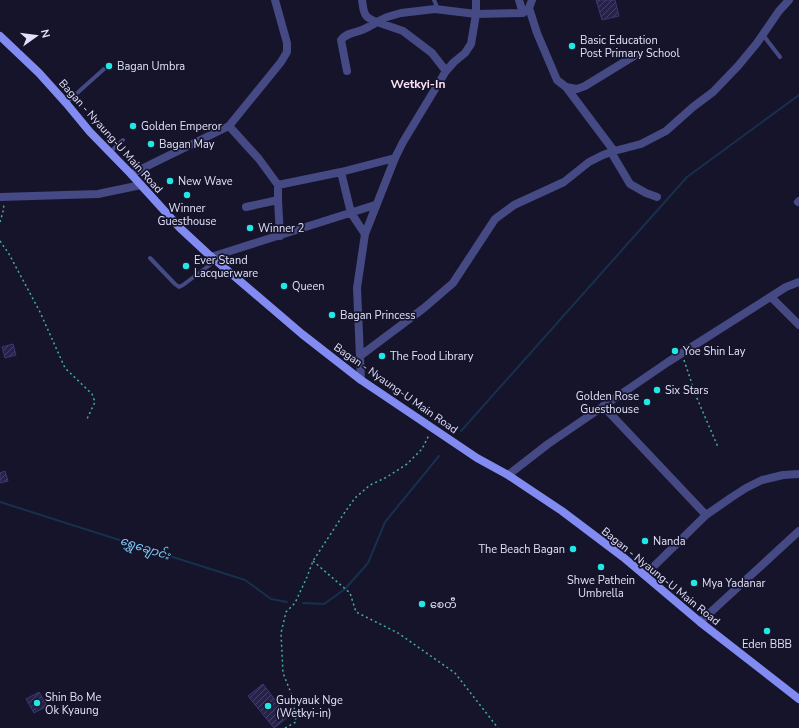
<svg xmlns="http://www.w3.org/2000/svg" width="799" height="728" font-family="'Nunito Sans','Noto Sans Myanmar',sans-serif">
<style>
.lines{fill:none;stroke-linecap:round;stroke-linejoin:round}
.stream{stroke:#16304d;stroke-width:2}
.building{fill:url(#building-hatch);stroke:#3c3772}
.path{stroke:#3fb19e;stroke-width:1.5;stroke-dasharray:2 3;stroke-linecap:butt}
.lane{stroke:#454984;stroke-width:4}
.street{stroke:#454984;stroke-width:8}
.secondary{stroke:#828bf1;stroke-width:8}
.poi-dot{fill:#21e7e5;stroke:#16142a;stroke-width:1.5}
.labels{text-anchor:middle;stroke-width:3.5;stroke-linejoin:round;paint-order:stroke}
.poi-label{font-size:11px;fill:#e1e1fc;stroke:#16142a;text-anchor:start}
.street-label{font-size:11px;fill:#e1e1fc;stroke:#16142a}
.neighbourhood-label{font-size:12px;font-weight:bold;fill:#fce2f5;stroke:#16142a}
.water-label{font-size:12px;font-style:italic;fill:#7ac6f1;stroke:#16142a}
</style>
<defs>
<pattern id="building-hatch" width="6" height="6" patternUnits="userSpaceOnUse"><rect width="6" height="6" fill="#262249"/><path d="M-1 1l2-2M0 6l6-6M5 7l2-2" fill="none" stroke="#454264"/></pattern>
</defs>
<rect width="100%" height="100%" fill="#16142a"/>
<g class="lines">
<path class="stream" d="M461 431 687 177 799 95
M0 502 245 580 271 599 287 602
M303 603 324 604 345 589 368 563 385 522 439 456"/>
</g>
<path class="building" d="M596 0H615L619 16 602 20Z
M13 344 16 355 5 358 2 347Z
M5 471 8 481 0 483V473Z
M263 684 288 717 274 728 248 696Z
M39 692 47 706 34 713 26 699Z"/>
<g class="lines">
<path class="path" d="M0 222 4 208 3 204
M0 241 9 254 40 312 65 368 92 394 95 402 86 421
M684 360 696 396 718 447
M313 561 350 593 356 612 398 633 455 673 498 728
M285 728 296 722 293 698 283 673 281 633 286 612 295 603 307 577 313 561 345 512 355 498 370 485 387 477 407 464 422 449 429 435"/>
<path class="lane" d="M434 0 438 9
M763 35 780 57
M66 103 104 69
M110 152 123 140
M150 258 175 284 179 287 183 285 215 261"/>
<path class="street" d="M362 0C364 13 363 17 377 22L387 17 401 13 435 9 476 14 523 13 529 8
M519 0 523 13
M532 0 529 8 537 33 557 80 566 87 614 151
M347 71 341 40C346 33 354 33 362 30 367 28 372 25 377 22L403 31 432 53 446 71
M566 87 577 89 585 86 634 56
M229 126 259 159 278 185V200L280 236
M611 152 630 184 646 193 657 197
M341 172 351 213 365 234
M131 174 229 126 281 62 287 52V43L275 0
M278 185 341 172 395 158
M0 197 98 194 141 185
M798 202 799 201
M246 207 278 200
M211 257 375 205
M771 297 799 325
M360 356 424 308 453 283 495 219 514 205 564 182 589 162 603 155 614 151 641 144 666 131 693 107 713 92 738 66 757 43 779 11 789 0
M361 380 357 288 365 234 395 158 403 142 446 71 454 62 465 53 471 44 476 14V0
M603 406 706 515
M508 475 548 444 668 362 786 287 799 282
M645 575 706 515 732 497 746 488 762 480 783 475 799 474
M700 622 799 531"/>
<path class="secondary" d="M0 36 39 73 66 103 90 132 131 174 180 228 207 253 302 334 361 380 477 458 508 475 562 511 623 557 700 622 799 699"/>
</g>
<g class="poi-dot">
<circle cx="572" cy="46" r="4"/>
<circle cx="109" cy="66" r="4"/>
<circle cx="133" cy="126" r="4"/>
<circle cx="151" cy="144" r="4"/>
<circle cx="170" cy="181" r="4"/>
<circle cx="187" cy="195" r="4"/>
<circle cx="250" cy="228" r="4"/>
<circle cx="186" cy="266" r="4"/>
<circle cx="284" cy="286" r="4"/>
<circle cx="332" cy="315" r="4"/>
<circle cx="675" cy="351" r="4"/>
<circle cx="382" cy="356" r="4"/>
<circle cx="657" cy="390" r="4"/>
<circle cx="647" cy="402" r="4"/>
<circle cx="645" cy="541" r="4"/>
<circle cx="573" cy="549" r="4"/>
<circle cx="601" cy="567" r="4"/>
<circle cx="694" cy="583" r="4"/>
<circle cx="422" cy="604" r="4"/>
<circle cx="767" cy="631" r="4"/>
<circle cx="37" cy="703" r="4"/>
<circle cx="268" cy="706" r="4"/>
</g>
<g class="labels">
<g class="poi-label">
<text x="580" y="44">Basic Education<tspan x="580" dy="13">Post Primary School</tspan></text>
<text x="117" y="70">Bagan Umbra</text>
<text x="141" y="130">Golden Emperor</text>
<text x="159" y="148">Bagan May</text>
<text x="178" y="185">New Wave</text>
<text x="187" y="212" text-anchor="middle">Winner<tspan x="187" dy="13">Guesthouse</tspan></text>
<text x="258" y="232">Winner 2</text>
<text x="194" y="264">Ever Stand<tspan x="194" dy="13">Lacquerware</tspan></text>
<text x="292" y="290">Queen</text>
<text x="340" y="319">Bagan Princess</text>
<text x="683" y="355">Yoe Shin Lay</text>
<text x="390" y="360">The Food Library</text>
<text x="665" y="394">Six Stars</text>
<text x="639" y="400" text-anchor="end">Golden Rose<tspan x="639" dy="13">Guesthouse</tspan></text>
<text x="653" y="545">Nanda</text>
<text x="565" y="553" text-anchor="end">The Beach Bagan</text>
<text x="601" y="584" text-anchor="middle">Shwe Pathein<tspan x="601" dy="13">Umbrella</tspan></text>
<text x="702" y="587">Mya Yadanar</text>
<text x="430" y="608">စေတီ</text>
<text x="767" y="648" text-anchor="middle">Eden BBB</text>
<text x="45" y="701">Shin Bo Me<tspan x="45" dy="13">Ok Kyaung</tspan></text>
<text x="276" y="704">Gubyauk Nge<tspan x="276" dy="13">(Wetkyi-in)</tspan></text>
</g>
<g class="street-label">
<text transform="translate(111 136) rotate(48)" y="4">Bagan - Nyaung-U Main Road</text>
<text transform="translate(396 388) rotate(35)" y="4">Bagan - Nyaung-U Main Road</text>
<text transform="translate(661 576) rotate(39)" y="4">Bagan - Nyaung-U Main Road</text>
</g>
<g class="neighbourhood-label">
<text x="418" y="88">Wetkyi-In</text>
</g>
<g class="water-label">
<text transform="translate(145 548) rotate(18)" y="4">ရွှေချောင်း</text>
</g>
</g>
<g transform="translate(36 36) rotate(76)" stroke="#16142a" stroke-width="3" paint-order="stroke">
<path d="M0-3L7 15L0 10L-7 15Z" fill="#e1e1fc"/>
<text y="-6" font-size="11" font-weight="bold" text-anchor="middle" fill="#e1e1fc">N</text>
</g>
</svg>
